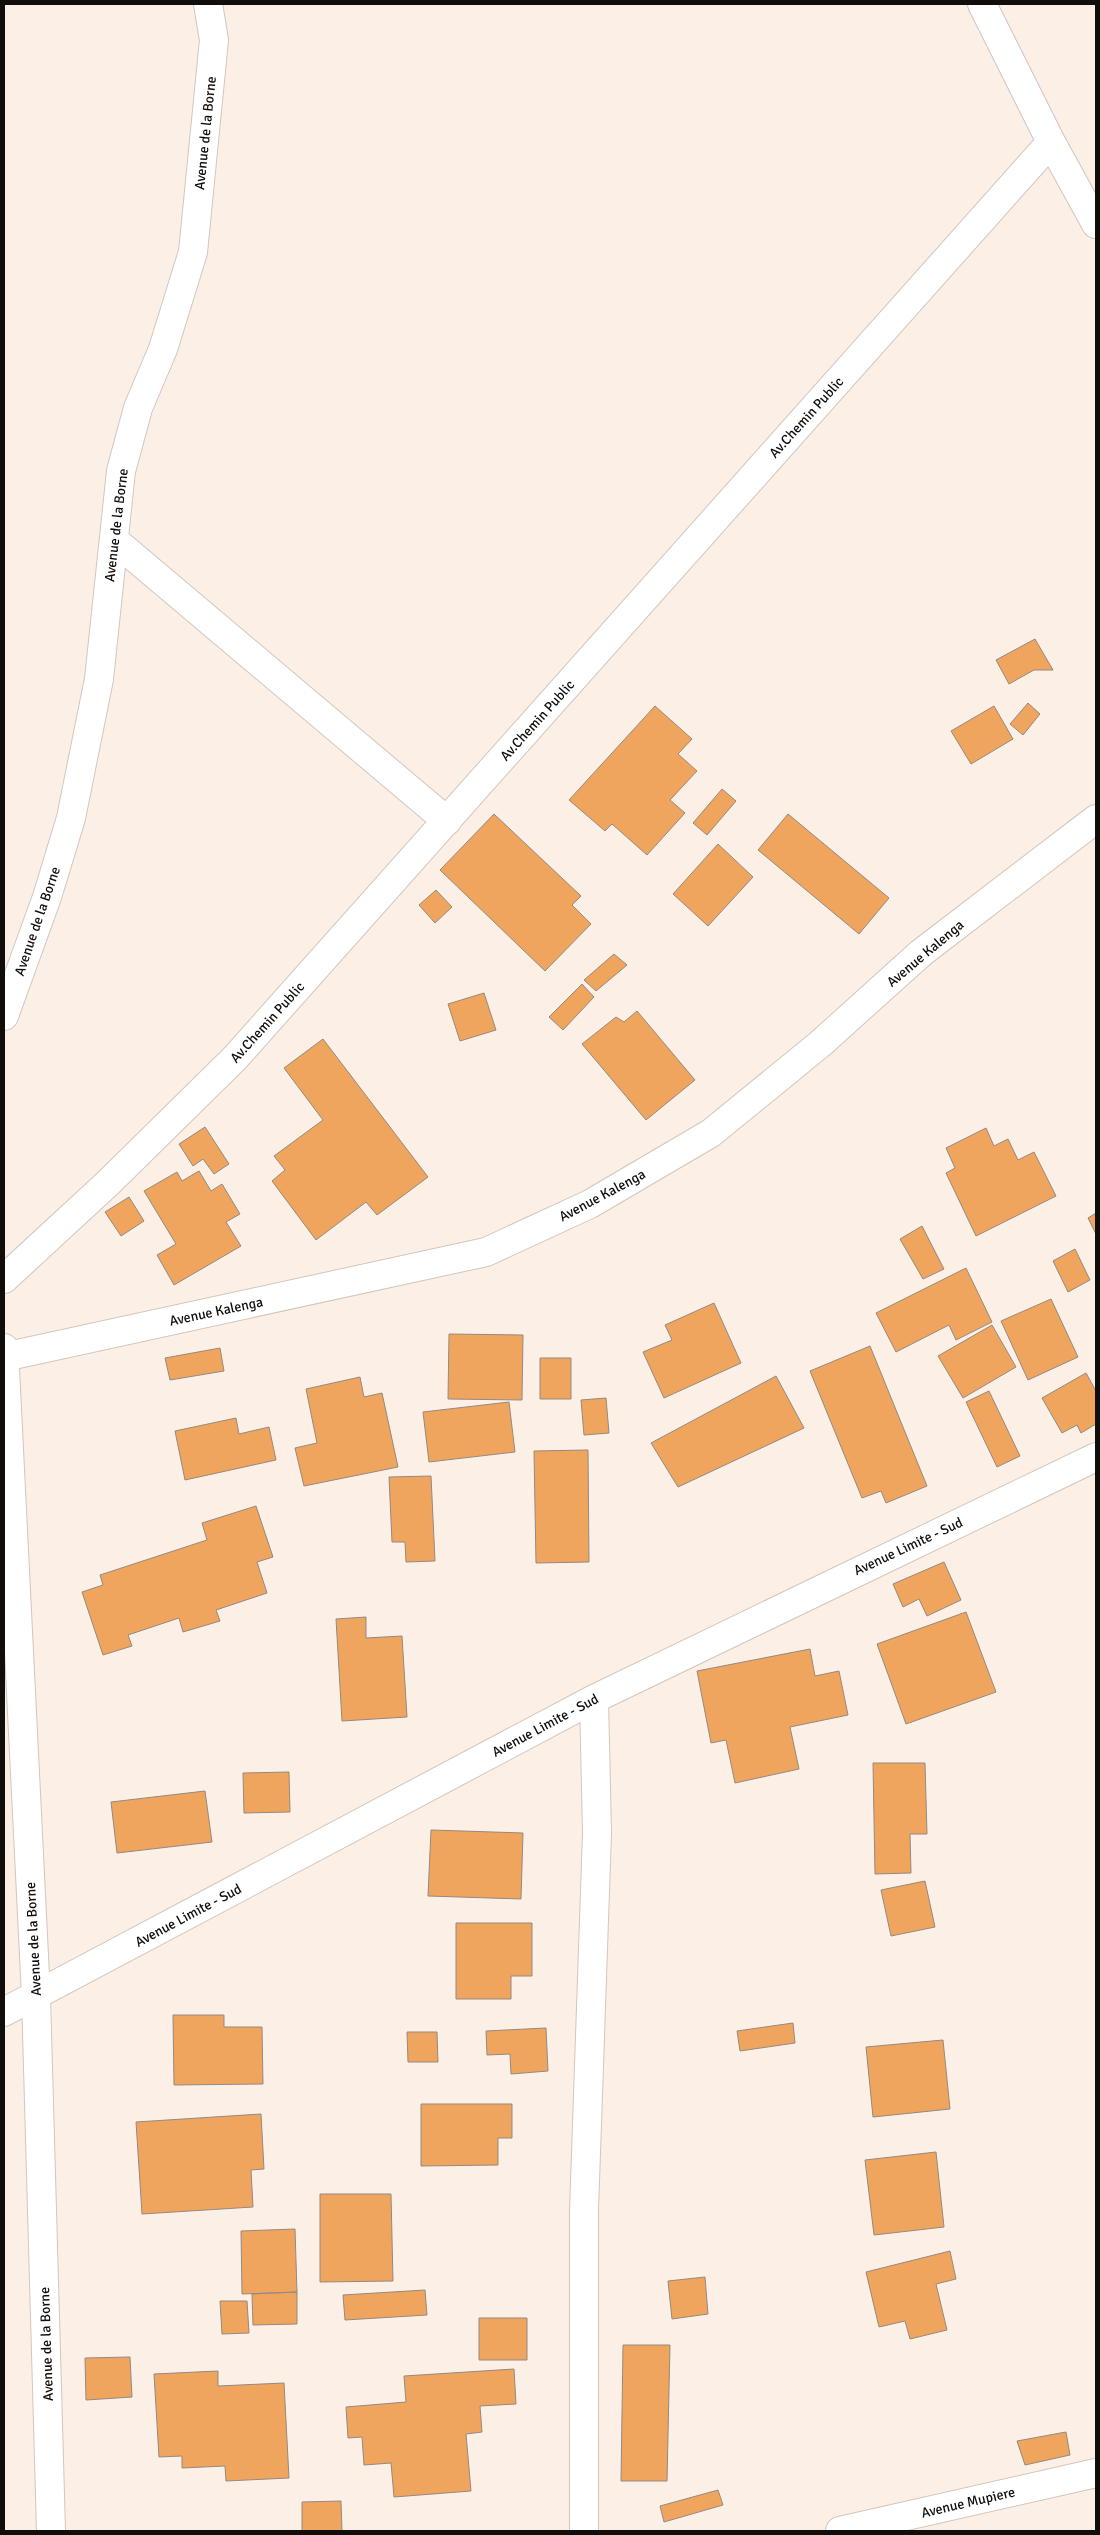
<svg xmlns="http://www.w3.org/2000/svg" width="1100" height="2535" font-family="Signika,sans-serif">
<style>
.building{fill:#f0a55e;stroke:#948980}
.lines{fill:none;stroke-linecap:round;stroke-linejoin:round}
.street-casing{stroke:#d2c6bd;stroke-width:30}
.street{stroke:#fff;stroke-width:28}
.labels{text-anchor:middle;stroke-width:5;stroke-linejoin:round;paint-order:stroke}
.street-label{font-size:14px;fill:#110d0a;stroke:#fff}
</style>
<rect width="100%" height="100%" fill="#fcf0e6"/>
<path class="building" d="M1035 639 1053 670H1034L1009 684 996 660Z
M1028 703 1040 714 1023 735 1010 724Z
M655 706 692 739 678 754 697 771 670 800 685 813 647 855 612 824 605 831 569 800Z
M994 706 1013 739 971 764 951 731Z
M722 789 736 801 707 835 693 823Z
M494 814 581 896 572 905 591 924 545 971 440 870Z
M788 814 889 898 859 934 758 850Z
M718 844 753 877 708 926 673 894Z
M436 890 452 907 435 923 419 905Z
M614 954 627 965 596 991 584 980Z
M582 984 594 997 563 1030 549 1017Z
M484 993 496 1030 460 1041 448 1004Z
M637 1011 695 1080 646 1120 582 1044 616 1017 624 1022Z
M323 1039 428 1177 377 1215 366 1202 316 1240 272 1181 285 1170 274 1156 323 1120 284 1068Z
M205 1127 229 1164 214 1174 203 1159 193 1166 179 1144Z
M986 1128 994 1146 1008 1139 1018 1160 1034 1152 1056 1196 976 1236 946 1173 955 1168 946 1148Z
M199 1171 211 1191 222 1184 240 1214 226 1222 241 1246 174 1285 157 1255 176 1244 144 1191 177 1172 182 1181Z
M129 1197 144 1221 121 1236 105 1212Z
M1096 1213V1234L1088 1218Z
M922 1226 944 1269 923 1279 900 1239Z
M1075 1249 1090 1280 1068 1292 1053 1261Z
M966 1268 992 1322 956 1340 949 1325 896 1352 876 1313Z
M1051 1299 1078 1357 1028 1380 1001 1321Z
M714 1303 741 1363 664 1398 643 1352 672 1340 665 1325Z
M992 1325 1016 1367 963 1398 938 1356Z
M449 1334 523 1335 522 1400 448 1399Z
M870 1346 927 1486 886 1503 881 1491 862 1498 810 1371Z
M220 1348 224 1371 170 1380 165 1358Z
M540 1358H571V1399H540Z
M1086 1373 1096 1391V1424L1081 1433 1077 1425 1062 1433 1042 1398Z
M776 1376 804 1428 678 1487 651 1443Z
M360 1377 364 1397 382 1393 398 1467 304 1486 295 1448 317 1443 306 1389Z
M989 1391 1020 1456 997 1467 966 1402Z
M606 1398 609 1433 584 1435 581 1400Z
M509 1402 515 1452 429 1462 423 1412Z
M236 1418 239 1434 269 1427 276 1460 185 1480 175 1431Z
M588 1450 589 1562 536 1563 534 1451Z
M431 1476 435 1561 406 1562 405 1542H392L389 1477Z
M256 1506 273 1557 257 1562 267 1593 216 1610 220 1621 183 1632 179 1618 128 1635 132 1646 103 1655 82 1592 103 1585 100 1575 207 1540 202 1523Z
M944 1562 961 1600 927 1616 919 1599 903 1607 893 1584Z
M966 1612 996 1692 906 1724 877 1644Z
M366 1617V1638L402 1636 407 1717 342 1721 336 1619Z
M810 1649 815 1676 839 1671 848 1715 790 1727 799 1769 735 1783 726 1740 711 1743 697 1671Z
M873 1763H925L927 1834H910L911 1873 875 1874Z
M289 1772 290 1812 244 1813 243 1773Z
M205 1791 212 1842 117 1853 111 1802Z
M431 1830 523 1833 521 1899 428 1896Z
M925 1881 935 1927 891 1936 881 1890Z
M456 1923H532V1976H511V1999H456Z
M173 2015H224V2027H262L263 2084 174 2085Z
M793 2023 795 2043 740 2051 737 2031Z
M546 2028 548 2071 511 2074 510 2054 487 2055 486 2031Z
M407 2032H437L438 2062H408Z
M943 2040 950 2109 873 2117 866 2047Z
M421 2104H512V2138H498V2165L421 2166Z
M261 2114 264 2169 251 2170 253 2207 142 2214 136 2122Z
M936 2152 944 2227 874 2235 865 2160Z
M320 2194H391L393 2281 320 2282Z
M295 2229 297 2292 242 2294 241 2231Z
M950 2251 956 2279 936 2284 947 2330 910 2339 905 2321 879 2327 866 2272Z
M705 2277 708 2314 672 2319 668 2281Z
M425 2290 427 2315 345 2320 343 2295Z
M297 2292V2324L253 2325 252 2294Z
M220 2301H247L249 2333 222 2334Z
M479 2318H527V2360H479Z
M623 2345H670L667 2481H621Z
M130 2357 132 2397 86 2400 85 2358Z
M514 2369 516 2404 480 2406 482 2432 466 2434 471 2491 394 2497 391 2463 364 2465 362 2437 348 2438 346 2407 406 2402 404 2376Z
M218 2371V2386L284 2383 289 2478 226 2481 225 2466 182 2468V2456L159 2457 154 2374Z
M1066 2432 1070 2455 1025 2465 1017 2441Z
M718 2490 723 2505 664 2522 660 2506Z
M341 2501 342 2531H302V2502Z"/>
<g class="lines">
<g class="street-casing">
<path id="street" d="M982 4 1051 142 1096 224
M114 540 447 821
M4 1016 47 897 71 818 99 679 121 471 138 408 163 349 193 252 214 40 208 4
M4 1279 108 1183 235 1058 1051 142
M4 1348 36 1996 51 2531
M4 1357 486 1252 590 1204 711 1133 820 1044 921 953 1096 819
M4 2012 594 1699 1096 1457
M584 2531V2211L597 1833 594 1699
M840 2531 1096 2473"/>
</g>
<use href="#street" class="street"/>
</g>
<g class="labels">
<g class="street-label">
<text transform="translate(205 133) rotate(-84)" y="5">Avenue de la Borne</text>
<text transform="translate(806 417) rotate(-48)" y="5">Av.Chemin Public</text>
<text transform="translate(116 525) rotate(-83)" y="5">Avenue de la Borne</text>
<text transform="translate(537 720) rotate(-48)" y="5">Av.Chemin Public</text>
<text transform="translate(37 921) rotate(-71)" y="5">Avenue de la Borne</text>
<text transform="translate(925 953) rotate(-40)" y="5">Avenue Kalenga</text>
<text transform="translate(267 1022) rotate(-48)" y="5">Av.Chemin Public</text>
<text transform="translate(602 1195) rotate(-28)" y="5">Avenue Kalenga</text>
<text transform="translate(216 1311) rotate(-12)" y="5">Avenue Kalenga</text>
<text transform="translate(908 1546) rotate(-25)" y="5">Avenue Limite - Sud</text>
<text transform="translate(545 1725) rotate(-28)" y="5">Avenue Limite - Sud</text>
<text transform="translate(188 1915) rotate(-28)" y="5">Avenue Limite - Sud</text>
<text transform="translate(33 1939) rotate(-93)" y="5">Avenue de la Borne</text>
<text transform="translate(46 2344) rotate(-92)" y="5">Avenue de la Borne</text>
<text transform="translate(968 2502) rotate(-13)" y="5">Avenue Mupiere</text>
</g>
</g>
<rect width="1100" height="2535" fill="none" stroke="#110d0a" stroke-width="10"/>
</svg>
